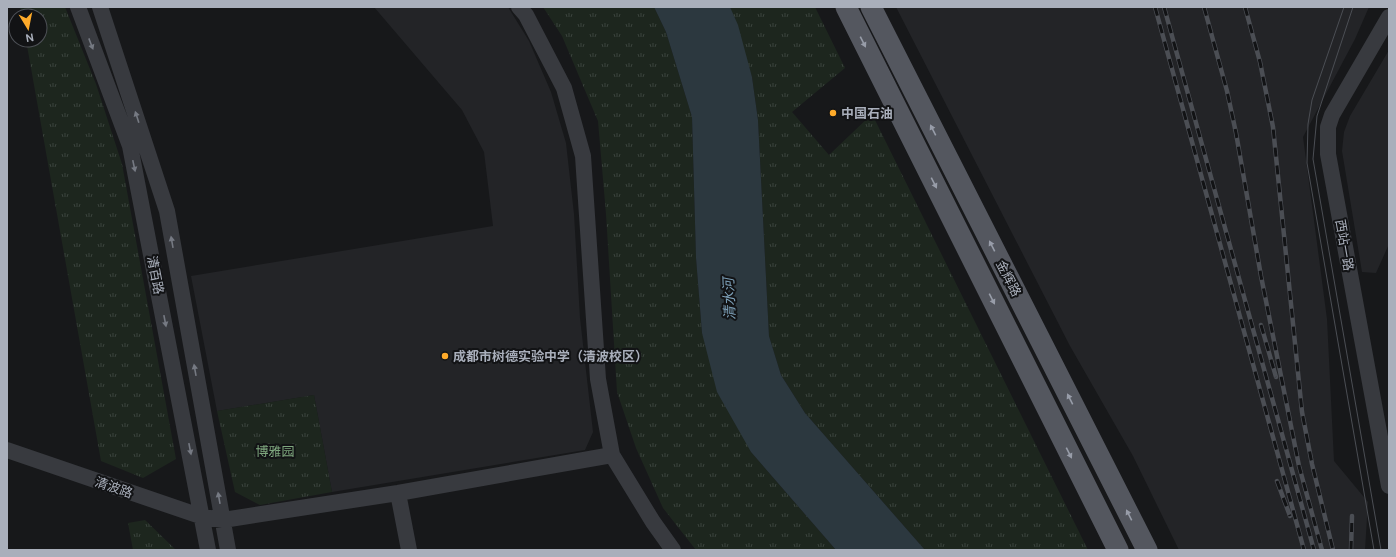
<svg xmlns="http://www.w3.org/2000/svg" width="1396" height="557" font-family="'DM Sans','Noto Sans SC',sans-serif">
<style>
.built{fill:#232427}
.park{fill:url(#park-tufts)}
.water{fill:#2c383f}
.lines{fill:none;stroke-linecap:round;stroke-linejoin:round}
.minor{stroke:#383a3f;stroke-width:16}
.major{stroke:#54575f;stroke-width:21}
.tram{stroke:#4b4e54;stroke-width:1}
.rail-casing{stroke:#4b4e54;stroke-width:4.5}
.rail{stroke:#121315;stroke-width:3;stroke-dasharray:9;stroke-linecap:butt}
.oneway{fill:#989da9}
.oneway2{fill:#767a83}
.poi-dot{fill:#ffab2a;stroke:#121315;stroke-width:1.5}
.labels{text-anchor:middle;stroke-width:4;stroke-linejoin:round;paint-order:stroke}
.poi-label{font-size:13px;font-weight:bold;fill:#a9afbb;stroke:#121315;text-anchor:start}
.street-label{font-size:13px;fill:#a9afbb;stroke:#121315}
.park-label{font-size:13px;fill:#7ea77e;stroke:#121315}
.water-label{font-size:14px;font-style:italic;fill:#7da0b8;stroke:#121315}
</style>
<defs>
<pattern id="park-tufts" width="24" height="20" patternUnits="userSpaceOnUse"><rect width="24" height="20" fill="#1d261e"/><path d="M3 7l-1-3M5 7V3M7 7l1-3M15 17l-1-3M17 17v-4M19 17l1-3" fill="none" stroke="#3b433d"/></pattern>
</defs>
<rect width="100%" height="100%" fill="#17181a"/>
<path class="built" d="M374 7H508L529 41 551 92 566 143 574 214 580 318 593 432 585 450 332 492 314 395 217 411 191 276 493 226 484 152 462 110Z
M896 7H1369L1355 39 1303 137 1327 319 1334 461 1368 502 1365 550H1179L1133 456 1070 346Z
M1389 50V244L1376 273 1362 272 1342 151 1344 132 1350 116Z"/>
<path class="park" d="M20 7H65L96 84 122 164 176 459 143 478 101 461 26 40H40V16H22Z
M543 7H654L666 32 692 117 696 258 702 333 751 452 836 550H696L663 508 636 448 617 392 606 214 598 121 562 36Z
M730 7H815L845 68 792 112 829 155 872 114 1088 550H925L805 413 781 375 769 336 758 120 752 77Z
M314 395 332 492 260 505 235 492 217 411Z
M145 520 176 550H133L128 523Z"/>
<path class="water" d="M654 7H730L738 25 752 77 758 120 769 336 781 375 805 413 925 550H836L751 452 717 392 702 333 696 258 692 117 666 32Z"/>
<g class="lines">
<path class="minor" d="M78 7 130 146 208 550
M100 7 167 211 228 550
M519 7 526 15 564 88 583 156 598 379 612 455 653 522 673 550
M1389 17 1332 115 1328 127V154L1389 486
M7 450 203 517 223 520 398 493 612 455
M398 493 409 550"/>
<path class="major" d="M846 7 1118 550
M871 7 1147 550"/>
<path class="tram" d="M1344 7 1312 100 1308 124 1307 163 1374 550
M1353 7 1317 116 1313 159 1381 550"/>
<g class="rail-casing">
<path id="rail" d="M1155 7 1304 550
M1164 7 1314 550
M1204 7 1227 91 1236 133 1261 276 1299 466 1322 550
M1245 7 1260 62 1273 127 1302 412 1312 464 1333 550
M1261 325 1276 377
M1277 481 1290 516
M1351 550 1352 516"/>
</g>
<use href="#rail" class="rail"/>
</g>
<defs><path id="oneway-solid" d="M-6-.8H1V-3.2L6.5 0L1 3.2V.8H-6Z"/></defs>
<g class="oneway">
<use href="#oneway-solid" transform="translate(863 42) rotate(63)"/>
<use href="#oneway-solid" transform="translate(933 130) rotate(-117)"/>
<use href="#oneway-solid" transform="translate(934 183) rotate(63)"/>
<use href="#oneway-solid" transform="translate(992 246) rotate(-117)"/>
<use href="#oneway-solid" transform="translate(992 299) rotate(63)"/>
<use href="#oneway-solid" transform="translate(1070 399) rotate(-117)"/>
<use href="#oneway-solid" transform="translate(1069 453) rotate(63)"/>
<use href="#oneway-solid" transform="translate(1129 515) rotate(-117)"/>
</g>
<g class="oneway2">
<use href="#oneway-solid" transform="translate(91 44) rotate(69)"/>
<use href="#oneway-solid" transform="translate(137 117) rotate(-108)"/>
<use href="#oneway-solid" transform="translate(134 166) rotate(78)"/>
<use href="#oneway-solid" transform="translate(172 242) rotate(-100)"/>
<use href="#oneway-solid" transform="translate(165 321) rotate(79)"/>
<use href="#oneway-solid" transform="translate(195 370) rotate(-100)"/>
<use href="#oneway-solid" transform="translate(190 449) rotate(79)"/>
<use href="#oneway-solid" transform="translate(219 498) rotate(-100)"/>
</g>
<g class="poi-dot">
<circle cx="833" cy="113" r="4"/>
<circle cx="445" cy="356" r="4"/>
</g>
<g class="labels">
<g class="poi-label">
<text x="841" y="118">中国石油</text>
<text x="453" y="361">成都市树德实验中学（清波校区）</text>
</g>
<g class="street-label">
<text transform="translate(1345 245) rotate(80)" y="5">西站一路</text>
<text transform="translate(156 275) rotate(79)" y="5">清百路</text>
<text transform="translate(1009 278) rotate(63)" y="5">金辉路</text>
<text transform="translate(114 487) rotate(19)" y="5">清波路</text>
</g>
<g class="park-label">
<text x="275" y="456">博雅园</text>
</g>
<g class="water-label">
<text transform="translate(729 299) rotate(-92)" y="5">清水河</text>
</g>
</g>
<rect width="1396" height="557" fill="none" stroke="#a9afbb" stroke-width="16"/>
<g transform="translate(28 28) rotate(170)"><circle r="19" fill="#121315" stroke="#4e5157"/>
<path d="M0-3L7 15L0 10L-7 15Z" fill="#ffab2a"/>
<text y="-6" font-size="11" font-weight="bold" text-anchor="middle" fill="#a9afbb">N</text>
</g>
</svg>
